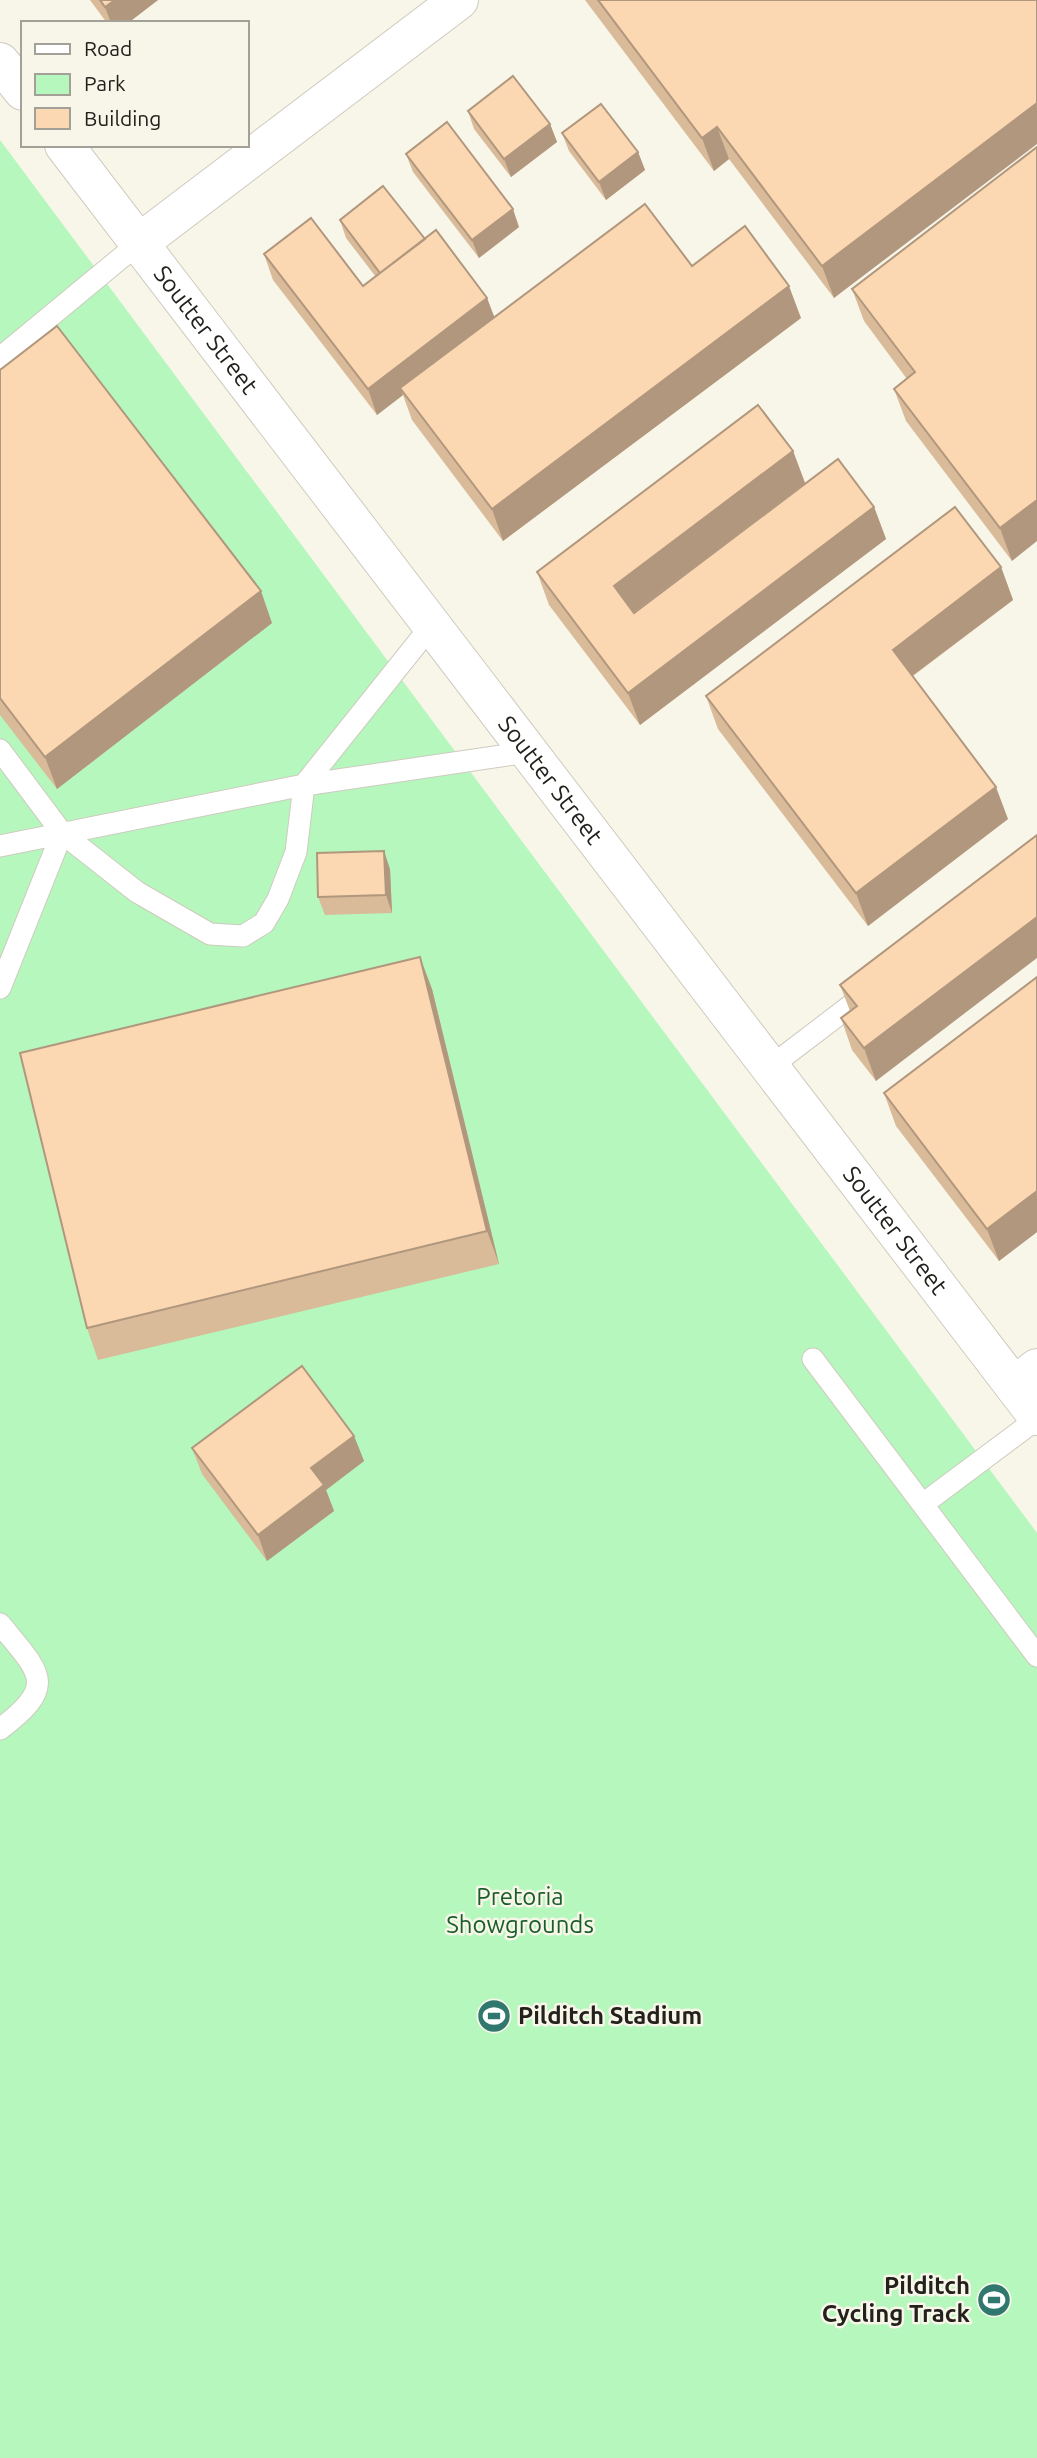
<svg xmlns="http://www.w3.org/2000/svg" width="1037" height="2458" font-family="Ubuntu,sans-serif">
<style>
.green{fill:#b5f7bd}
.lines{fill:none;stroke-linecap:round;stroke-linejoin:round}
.service-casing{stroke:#cecbbf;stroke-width:23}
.minor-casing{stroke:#cecbbf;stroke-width:40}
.primary-casing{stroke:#cecbbf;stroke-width:40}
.service{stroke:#fff;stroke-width:21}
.minor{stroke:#fff;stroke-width:38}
.primary{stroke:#fff;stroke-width:38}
.wall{fill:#d9ba99}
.shaded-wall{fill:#b0977d}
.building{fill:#fcd8b2;stroke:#b0977d;stroke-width:2}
.labels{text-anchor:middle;stroke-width:5;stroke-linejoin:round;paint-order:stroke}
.street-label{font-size:24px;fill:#22211c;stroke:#f8f5e9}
.park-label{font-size:24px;fill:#175e29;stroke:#f8f5e9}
.poi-label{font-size:24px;font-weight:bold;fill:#22211c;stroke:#f8f5e9;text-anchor:start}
</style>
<rect width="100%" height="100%" fill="#f8f5e9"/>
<path class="green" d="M0 140 1037 1533V2458H0Z"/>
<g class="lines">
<g class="service-casing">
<path id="service" d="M0 358 139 243
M0 750 62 833 137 892 210 934 243 936 264 923 278 899 296 852 304 785 528 752
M0 846 304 785 431 626
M0 988 62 833
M770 1067 871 990
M813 1359 1037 1656
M923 1504 1037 1419
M0 1624C40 1673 59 1685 0 1729"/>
</g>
<g class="minor-casing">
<path id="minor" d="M139 243 459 0
M1014 1386 1037 1368"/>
</g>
<g class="primary-casing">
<g id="primary">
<path d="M0 62 23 91"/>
<path id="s1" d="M64 145 1037 1416"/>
</g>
</g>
<use href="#service" class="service"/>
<use href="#minor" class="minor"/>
<use href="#primary" class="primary"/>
</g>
<path class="wall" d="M90 0H158L128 23H107Z
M585 0H1037L834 298 729 159 714 171Z
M468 111 550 124 557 142 511 177 474 129Z
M562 133 638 152 645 170 606 200 569 151Z
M1037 147 1012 561 906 421 894 389 907 379 864 321 852 289Z
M406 154 519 227 479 258 413 172Z
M340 220 425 239 487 298 494 317 692 266 801 318 503 541 412 420 403 395 377 415 273 280 264 254 363 286 376 277 346 238Z
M0 370 272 623 57 789 0 715Z
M793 451 805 483 634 612V613L874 507 886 539 640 725 549 605 537 572Z
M1001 567 1013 600 913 676 1008 819 868 926 718 729 706 696Z
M1037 835 876 1081 852 1050 841 1018 850 1011 840 985Z
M390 869 392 913 325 915 318 897Z
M1037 977V1232L999 1261 896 1126 884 1093Z
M432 989 499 1264 98 1360 87 1328Z
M354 1436 364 1461 326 1490 334 1511 267 1561 202 1474 192 1448Z"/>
<path class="shaded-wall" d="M115 0H158L128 23H111L105 7Z
M1037 103V144L834 298 822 266Z
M550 124 557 142 511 177 504 159Z
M717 127 729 159 714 171 702 138Z
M638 152 645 170 606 200 599 182Z
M513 209 519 227 479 258 472 240Z
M789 286 801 318 503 541 492 509Z
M487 298 497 324 400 388 403 395 377 415 368 389Z
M793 451 805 483 626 618 614 586Z
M1037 500V541L1012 561 1000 528Z
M874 507 886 539 640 725 628 693Z
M1001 567 1013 600 904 682 893 650Z
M261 591 272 623 57 789 45 757Z
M996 787 1008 819 868 926 856 893Z
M384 851 390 869 392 913 386 895Z
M1037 917V958L876 1081 864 1048Z
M420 957 432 989 499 1264 487 1231Z
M1037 1191V1232L999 1261 987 1229Z
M354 1436 364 1461 326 1490 334 1511 267 1561 258 1535 311 1468Z"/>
<path class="building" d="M100 0H115L105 7Z
M598 0H1037V103L822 266 717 127 702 138Z
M513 76 550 124 504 159 468 111Z
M601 104 638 152 599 182 562 133Z
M447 122 513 209 472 240 406 154Z
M1037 147V500L1000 528 894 389 915 372 852 289Z
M383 186 425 239 380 273 340 220Z
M645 204 692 266 745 226 789 286 492 509 400 388Z
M311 218 363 286 436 230 487 298 368 389 264 254Z
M57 326 261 591 45 757 0 698V370Z
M758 405 793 451 614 586 634 613 838 459 874 507 628 693 537 572Z
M955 507 1001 567 893 650 996 787 856 893 706 696Z
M1037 835V917L864 1048 841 1018 857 1006 840 985Z
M384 851 386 895 318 897 317 853Z
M420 957 487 1231 87 1328 20 1053Z
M1037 977V1191L987 1229 884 1093Z
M302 1366 354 1436 311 1468 324 1485 258 1535 192 1448Z"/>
<defs>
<g id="stadium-disc" transform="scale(1.75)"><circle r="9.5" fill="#30776e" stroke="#f8f5e9"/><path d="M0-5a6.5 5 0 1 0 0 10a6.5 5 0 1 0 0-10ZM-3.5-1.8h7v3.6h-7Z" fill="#fff"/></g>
</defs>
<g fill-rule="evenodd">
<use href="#stadium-disc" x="494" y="2016"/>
<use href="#stadium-disc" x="994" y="2300"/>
</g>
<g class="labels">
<g class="street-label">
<text dy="8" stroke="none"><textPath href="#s1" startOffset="233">Soutter Street</textPath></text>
<text dy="8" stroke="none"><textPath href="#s1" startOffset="800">Soutter Street</textPath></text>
<text dy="8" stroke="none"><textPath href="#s1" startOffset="1367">Soutter Street</textPath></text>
</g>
<g class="park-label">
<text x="520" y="1905">Pretoria<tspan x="520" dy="28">Showgrounds</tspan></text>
</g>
<g class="poi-label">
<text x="518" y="2024">Pilditch Stadium</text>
<text x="970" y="2294" text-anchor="end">Pilditch<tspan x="970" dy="28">Cycling Track</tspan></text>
</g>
</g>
<rect x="21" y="21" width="228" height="126" fill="#f8f5e9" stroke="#a2a097" stroke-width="2"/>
<rect x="35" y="44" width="35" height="10" fill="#ffffff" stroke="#a2a097" stroke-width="2"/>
<text x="84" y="56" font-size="21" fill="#22211c">Road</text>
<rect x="35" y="74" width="35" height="21" fill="#b5f7bd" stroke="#a2a097" stroke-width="2"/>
<text x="84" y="91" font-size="21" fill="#22211c">Park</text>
<rect x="35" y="108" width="35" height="21" fill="#fcd8b2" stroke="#a2a097" stroke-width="2"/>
<text x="84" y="126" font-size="21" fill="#22211c">Building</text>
</svg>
